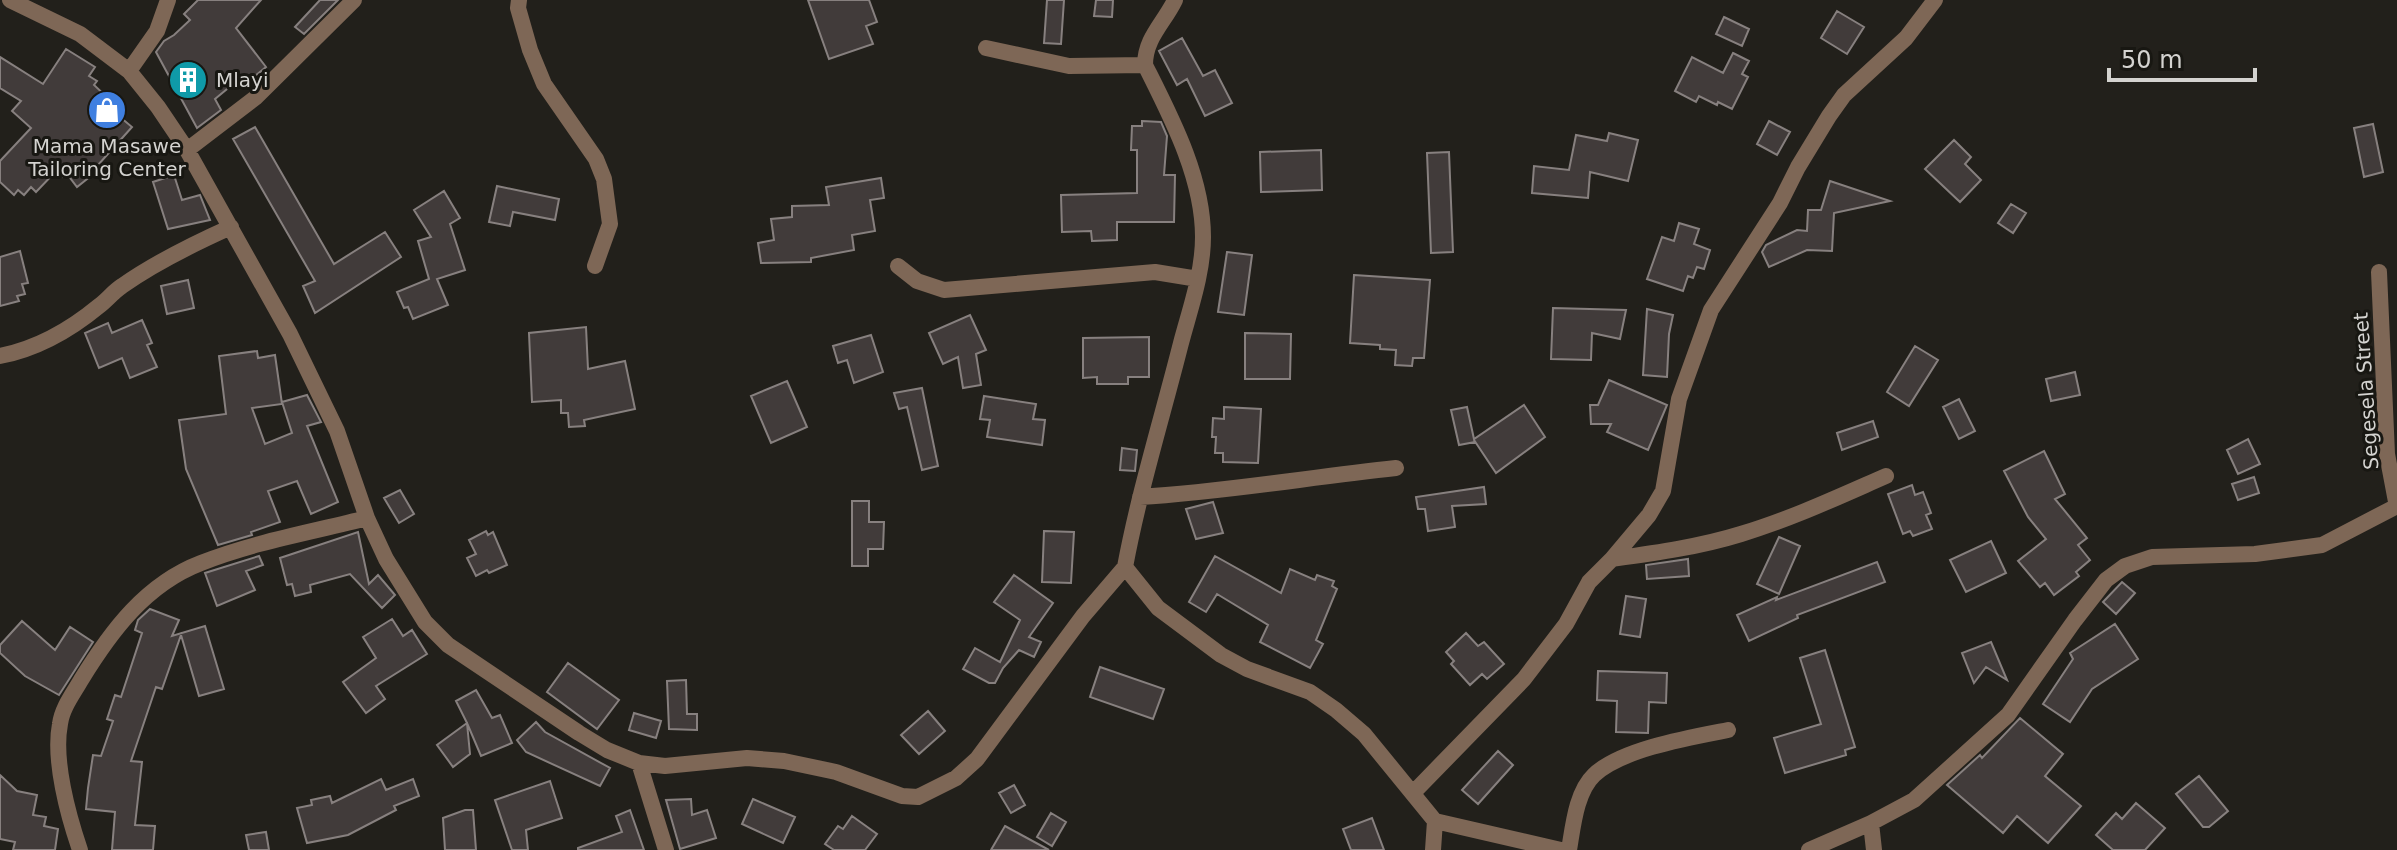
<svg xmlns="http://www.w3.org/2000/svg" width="2397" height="850" font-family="'DejaVu Sans',sans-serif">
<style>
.building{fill:#413b3a;stroke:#87807f;stroke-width:2}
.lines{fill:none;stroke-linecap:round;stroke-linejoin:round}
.street{stroke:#7e6756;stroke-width:16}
.labels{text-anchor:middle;stroke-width:6;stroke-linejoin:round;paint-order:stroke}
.poi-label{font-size:20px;fill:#d4d3d0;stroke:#181712;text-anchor:start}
.street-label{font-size:20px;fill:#d4d3d0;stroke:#181712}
</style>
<rect width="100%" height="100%" fill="#22201b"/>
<path class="building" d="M198 0H261L236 28 266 67 243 86 238 80 215 99 221 110 197 128 156 52 164 41 174 35 190 20 184 14Z
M320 0H338L304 34 295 27Z
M808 0H869L877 22 866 26 873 44 829 59Z
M1047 0H1064L1061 44 1044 43Z
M1096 0H1113L1112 17 1094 16Z
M1837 11 1864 27 1847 54 1821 38Z
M1724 17 1749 29 1742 46 1716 34Z
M1182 38 1203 76 1215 70 1232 103 1205 116 1187 79 1177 85 1159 51Z
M66 49 95 67 89 76 97 81 94 85 111 101 107 106 132 127 98 165 101 168 77 187 67 174 63 177 57 170 36 192 31 187 24 195 18 190 14 195 0 182V161L31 128 12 111 21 101 0 88V57L43 84Z
M1733 53 1749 61 1742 74 1748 77 1732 109 1718 102 1717 105 1699 96 1696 102 1675 91 1692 57 1723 73Z
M1142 121 1161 122 1167 136 1164 175H1175L1174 222H1117V240L1092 241 1091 231 1062 232 1061 195 1137 193V150H1131L1132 126H1142Z
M1769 121 1790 132 1777 155 1757 144Z
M2373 124 2383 172 2364 177 2354 128Z
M255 127 334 264 385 232 401 257 315 313 303 286 315 281 233 139Z
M1609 133 1638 140 1628 181 1590 172 1588 198 1532 193 1534 166 1569 170 1576 135 1607 141Z
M1954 140 1971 157 1965 164 1981 180 1960 202 1925 169Z
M1321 150 1322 190 1261 192 1260 152Z
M1449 152 1453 252 1431 253 1427 153Z
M174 175 182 200 200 195 210 220 168 229 153 182Z
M881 178 884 198 870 200 875 231 852 235 854 250 811 258V262L761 263 758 243 774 240 771 219 792 217V206L829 205 826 187Z
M1830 181 1890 201 1834 213 1832 251 1807 250 1769 267 1762 252 1766 245 1797 230 1807 231 1808 210H1821Z
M497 186 559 199 555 220 513 212 510 226 489 222Z
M444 191 460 218 450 224 465 270 437 279 448 305 413 319 408 307 404 308 397 292 429 279 418 241 431 237 414 210Z
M2011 204 2026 213 2013 233 1998 223Z
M1679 223 1699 229 1694 244 1710 250 1704 269 1697 267 1693 278 1688 276 1683 291 1647 279 1662 237 1674 241Z
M20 251 28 283 22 284 25 294 17 296 19 301 0 306V257Z
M1227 252 1252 255 1244 315 1218 312Z
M1354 275 1430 280 1424 358H1413L1412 366 1395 365 1396 350 1380 349V345L1350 343Z
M188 280 194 308 167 314 161 286Z
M1553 308 1626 310 1620 339 1592 333 1591 360 1551 359Z
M1647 309 1673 315 1669 334 1667 377 1643 375Z
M970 315 986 350 976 354 981 385 963 388 958 357 943 364 929 333Z
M142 320 152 343 147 345 157 367 130 378 122 358 99 368 85 333 108 323 112 333Z
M586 327 588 369 625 361 635 409 584 420 585 426 569 427 568 413H561V400L532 402 529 333Z
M1245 333 1291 334 1290 379H1245Z
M871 335 883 372 854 383 847 360 838 363 833 346Z
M1149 337V377H1128V384H1097V377L1083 378V338Z
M1915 346 1938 360 1909 406 1887 392Z
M257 351 258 358 275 355 282 404 252 408 265 444 292 433 282 402 307 395 321 422 307 426 338 502 311 514 297 481 268 491 280 522 251 532 252 535 218 545 186 469 179 420 226 414 219 356Z
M2075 372 2080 395 2051 401 2046 379Z
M1609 380 1667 405 1648 450 1607 432 1611 424H1591L1590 405H1598Z
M787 381 807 427 771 443 751 396Z
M922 388 938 466 922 470 907 407 899 409 894 393Z
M984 396 1036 404 1033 419 1045 420 1042 445 987 437 990 420 980 419Z
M1959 399 1975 431 1959 439 1943 407Z
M1524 405 1545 437 1496 473 1474 440 1475 442 1459 445 1451 410 1467 407 1474 439Z
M1224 407 1261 409 1258 463 1223 462V453H1215L1216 437H1212L1213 418 1224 419Z
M1873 421 1878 437 1842 450 1837 433Z
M2248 439 2260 464 2238 474 2227 450Z
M1122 448 1137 450 1135 471 1120 470Z
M2044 451 2065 494 2055 499 2087 538 2078 545 2090 560 2076 572 2079 576 2054 595 2045 583 2040 587 2018 561 2046 539 2028 517 2004 471Z
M2254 477 2259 493 2238 500 2232 484Z
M1912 485 1915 495 1923 492 1931 513 1926 515 1932 529 1913 536 1910 531 1903 534 1888 494Z
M1484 487 1486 504 1452 506 1455 527 1428 531 1425 509H1418L1416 497Z
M400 490 414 514 399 523 384 498Z
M852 501H869V522H884L883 549H868V566H852Z
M1213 502 1223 533 1196 539 1186 509Z
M486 531 488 535 493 532 507 565 489 573 487 570 476 576 467 558 476 554 469 540Z
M1044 531 1074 532 1071 583 1042 582Z
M358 532 369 584 378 575 395 595 382 608 350 574 310 585 311 592 295 596 292 584 287 585 280 558Z
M1779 537 1800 546 1779 594 1757 584Z
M1991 541 2006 573 1966 592 1950 560Z
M259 556 263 565 246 571 255 590 217 606 205 573Z
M1215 556 1281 593 1290 569 1315 580 1317 575 1334 581 1332 586 1337 589 1316 640 1323 644 1310 668 1260 642 1268 625 1217 594 1206 612 1189 602Z
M1688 559 1689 576 1647 579 1646 565Z
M1877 562 1885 582 1797 615 1798 618 1749 641 1737 615 1777 597 1776 600Z
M1014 575 1053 603 1029 637 1041 642 1034 657 1019 650 1003 668 995 683H989L963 669 975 648 1000 662 1020 620 994 602Z
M2122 582 2135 593 2116 614 2103 602Z
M1626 596 1646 599 1640 637 1620 634Z
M150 609 179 620 172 636 205 626 224 689 199 696 181 635 162 689 156 687 131 761 142 762 135 825 155 826 153 850H112L115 812 86 809 88 788 93 755 101 756 113 721 107 719 115 695 121 697 142 633 135 630 138 620Z
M392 619 403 636 412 630 427 654 376 686 385 699 366 713 343 682 376 658 363 637Z
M22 621 55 650 70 627 93 642 59 695 25 676 0 653V645Z
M2115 624 2138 659 2092 689 2070 722 2043 704 2073 659 2070 653Z
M1466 633 1478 646 1484 642 1504 664 1487 679 1482 674 1470 685 1451 664 1454 661 1446 652Z
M1991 642 2007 680 1986 667 1974 683 1962 653Z
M1825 650 1855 747 1845 750 1846 755 1785 773 1774 738 1821 724 1800 658Z
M568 663 619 700 597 729 547 692Z
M1100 667 1164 689 1153 719 1090 697Z
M1598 671 1667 673 1666 703 1649 702 1648 733 1616 732 1617 701 1597 700Z
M686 680 687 714H697V730L669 729 667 681Z
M476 690 492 718 500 715 512 743 481 756 467 723 470 754 453 767 437 745 467 723 456 701Z
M928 711 945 731 919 754 901 735Z
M634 713 661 721 656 738 629 730Z
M2020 718 2063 754 2045 776 2081 806 2048 843 2017 816 2003 833 1947 785 1980 755 1982 758Z
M536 722 545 732 610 768 600 786 526 752 517 740Z
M1498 751 1513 765 1478 804 1462 790Z
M0 775 17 791 37 795 33 815 46 817 44 826 58 829 55 850H13L15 842 0 839Z
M2199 776 2228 811 2209 827H2203L2176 794Z
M381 779 386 790 413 779 419 796 394 806 396 810 348 835 307 843 297 808 312 805 311 800 330 796 332 803Z
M550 781 562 818 526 830 528 850H512L495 800Z
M1014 785 1025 805 1011 813 999 793Z
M691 799 692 815 707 810 716 838 680 849 666 800Z
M753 799 795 817 783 843 742 824Z
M2136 803 2165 828 2145 850H2113L2096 835 2116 813 2122 819Z
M465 810H473L476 850H445L443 818Z
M630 810 644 850H578V848L622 832 616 816Z
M1051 813 1066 822 1052 846 1037 837Z
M852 816 877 834 865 850H834L825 844 838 826 843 829Z
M1372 818 1384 850H1351L1343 829Z
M1005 826 1049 850H991Z
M266 832 269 850H249L246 835Z"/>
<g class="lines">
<path class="street" d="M10 0 80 34 129 71 158 107 187 150 290 334 337 431 367 518 386 559 425 622 448 645 579 733 607 750 639 763 665 766 747 758 784 761 836 772 902 796 918 797 956 778 977 759 1083 616 1125 567
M519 0 518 8 530 50 544 84 596 159 604 179 610 224 595 266
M1175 0C1164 23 1145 38 1145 65 1171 117 1203 177 1203 237 1203 273 1190 309 1181 343 1162 418 1139 492 1125 567L1158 608 1221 655 1247 669 1310 692 1336 710 1364 734 1435 821 1561 850
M986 48 1069 66 1145 65
M129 71 157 31 168 0
M187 150 255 98 354 0
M898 266 917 281 944 290 1155 272 1198 279
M2379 272 2387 454 2397 507
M0 356C36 349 70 330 99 306 107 300 113 292 122 286 156 262 193 244 231 227
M1140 497C1226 492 1310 477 1396 468
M1612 559C1655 553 1699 547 1741 534 1791 519 1838 497 1886 476
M639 763 666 850
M1414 792 1524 679 1566 624 1589 582 1612 559 1649 515 1663 491 1679 399 1711 310 1780 203 1798 167 1829 116 1844 95 1906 38 1935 0
M1871 823 1874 850
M80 850C68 815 53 760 60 724 62 708 73 694 81 680 111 631 146 584 201 563 254 542 312 532 367 518
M1433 850 1435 821
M1569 850C1573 827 1576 792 1594 775 1621 749 1692 737 1728 730
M1809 850 1871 823 1914 800 2008 715 2075 620 2106 580 2125 566 2152 557 2255 554 2322 545 2397 506"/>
</g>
<defs>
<g id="building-disc" transform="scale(2)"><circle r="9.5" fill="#0f9aa8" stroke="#181712"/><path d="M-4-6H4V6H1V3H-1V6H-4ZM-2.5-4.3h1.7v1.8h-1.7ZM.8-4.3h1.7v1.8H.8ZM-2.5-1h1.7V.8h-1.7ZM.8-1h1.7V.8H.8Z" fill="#fff"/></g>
<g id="shop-disc" transform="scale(2)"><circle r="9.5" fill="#3f7fe0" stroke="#181712"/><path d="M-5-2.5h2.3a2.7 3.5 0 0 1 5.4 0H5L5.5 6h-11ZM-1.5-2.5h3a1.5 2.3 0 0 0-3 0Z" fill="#fff"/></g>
</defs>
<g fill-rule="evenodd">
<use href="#building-disc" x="188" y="80"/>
<use href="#shop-disc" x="107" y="110"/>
</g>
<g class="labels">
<g class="poi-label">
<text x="216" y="87">Mlayi</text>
<text x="107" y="153" text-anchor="middle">Mama Masawe<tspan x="107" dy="23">Tailoring Center</tspan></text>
</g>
<g class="street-label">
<text transform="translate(2366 391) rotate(-94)" y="7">Segesela Street</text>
</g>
</g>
<path d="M2109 68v12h146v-12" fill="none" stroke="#d4d3d0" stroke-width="4"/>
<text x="2121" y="68" font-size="24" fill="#d4d3d0" stroke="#181712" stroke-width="6" paint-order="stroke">50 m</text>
</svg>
